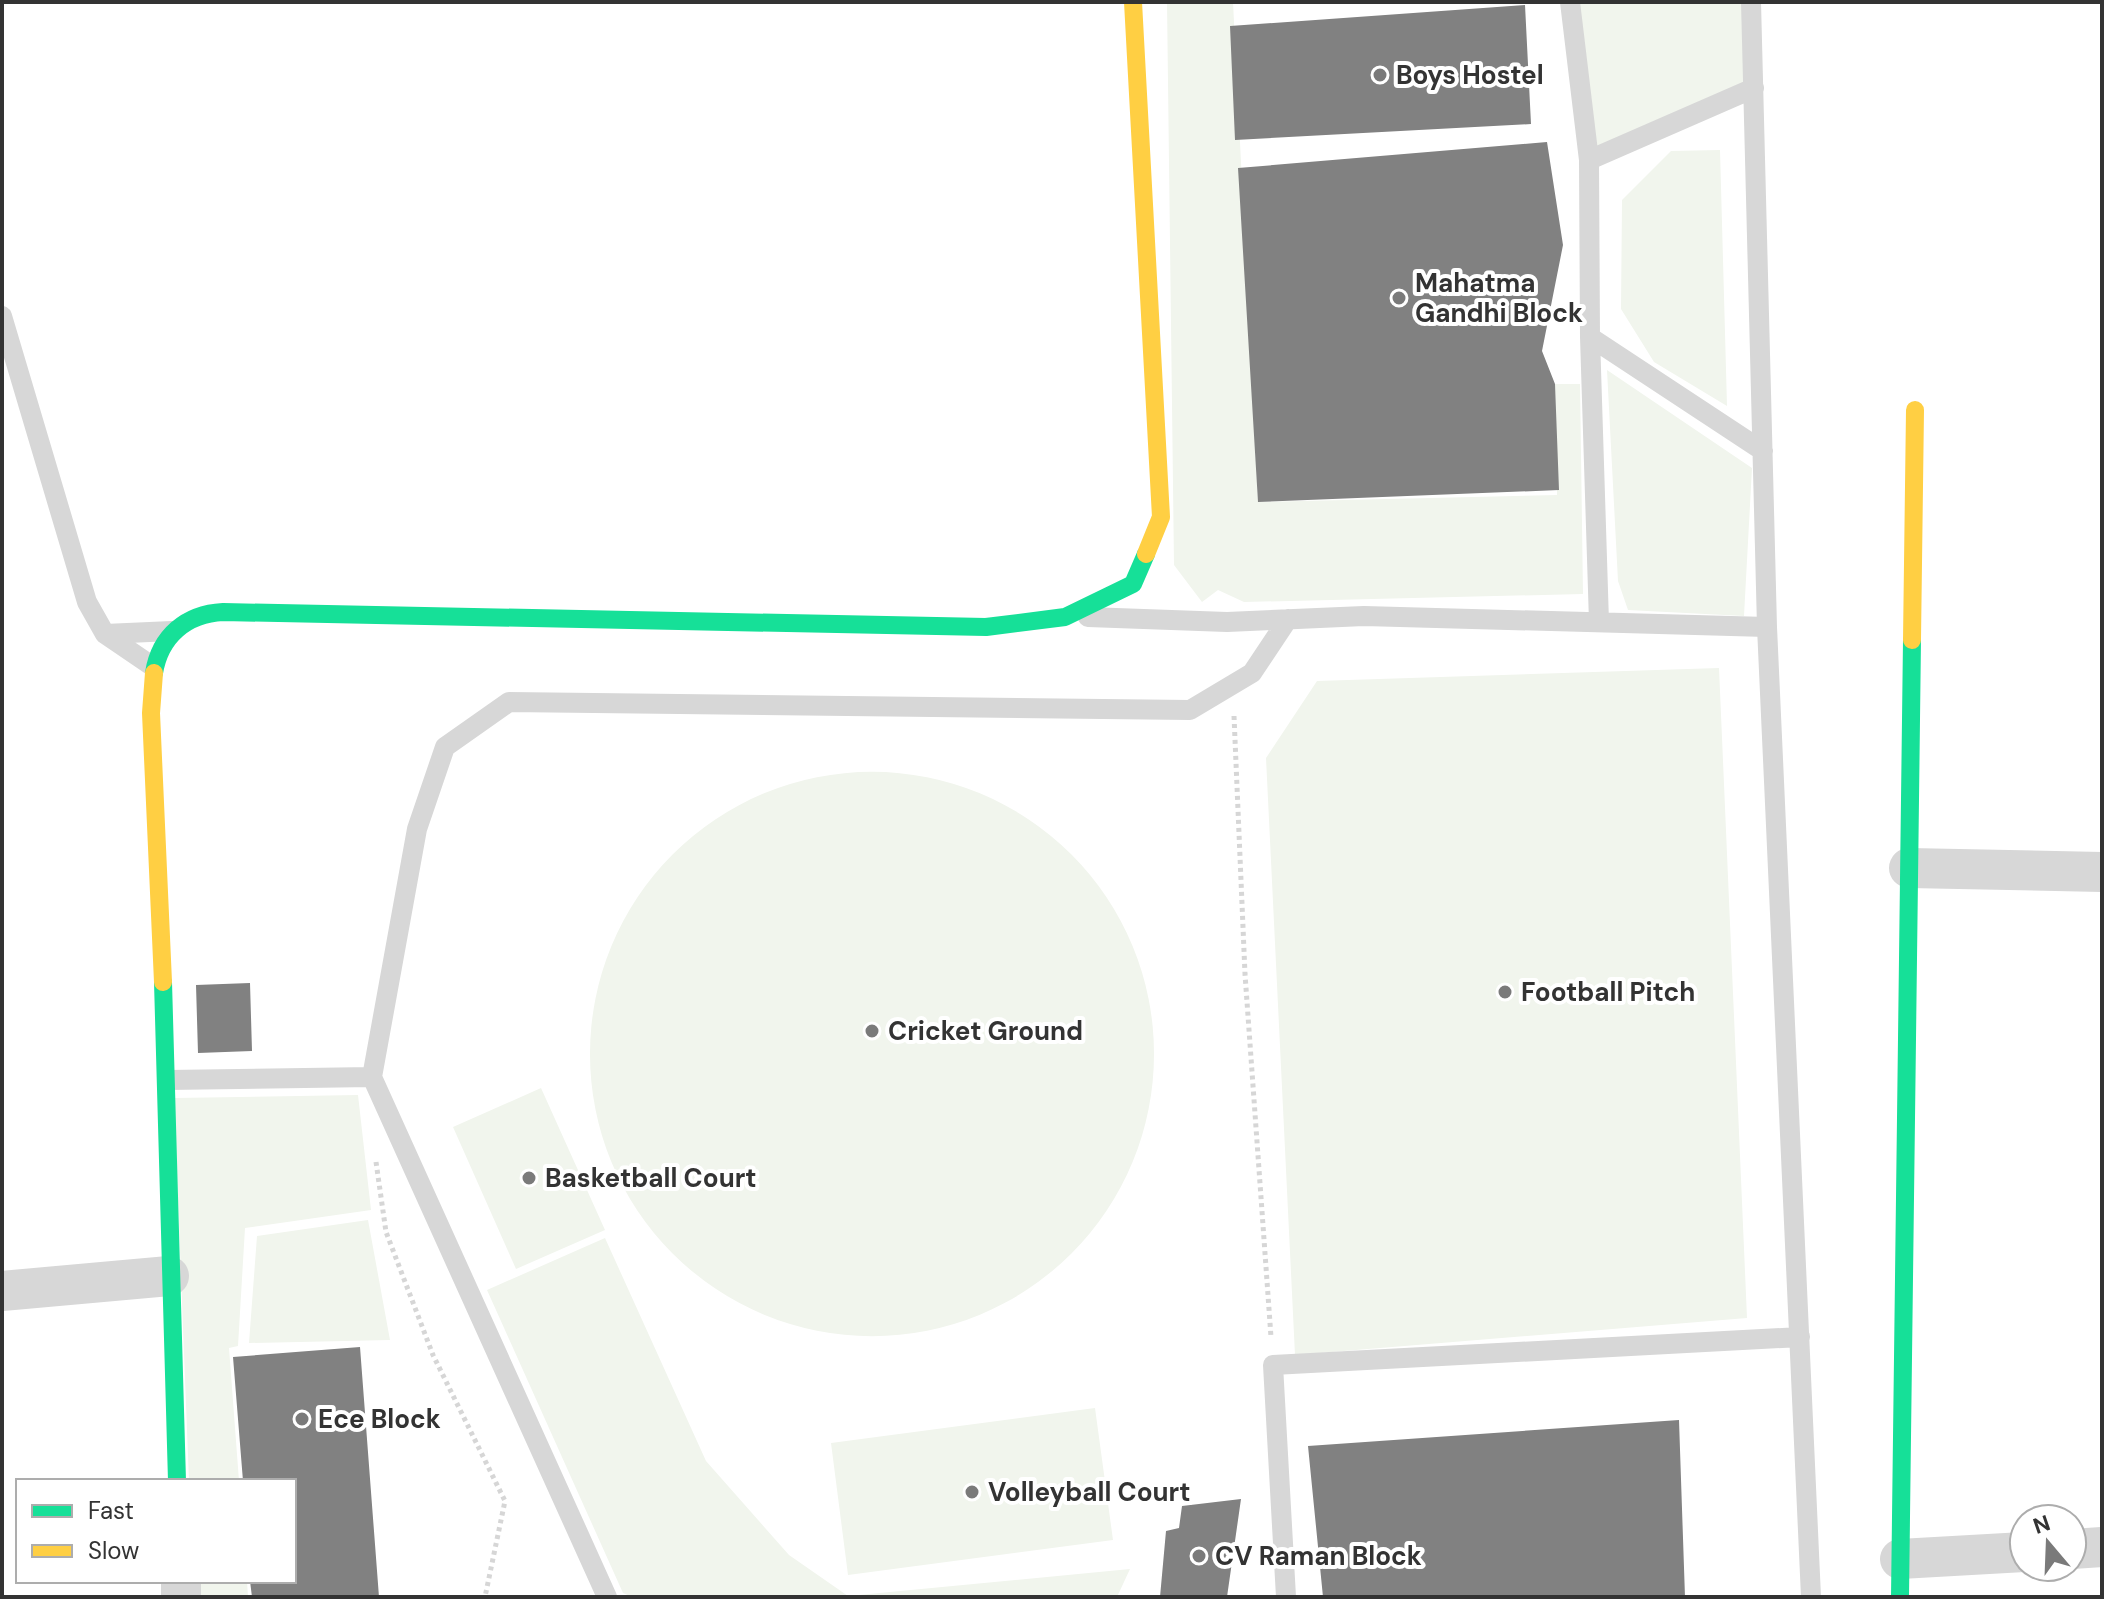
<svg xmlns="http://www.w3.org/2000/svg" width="2104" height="1599" font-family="'DM Sans',sans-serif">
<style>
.green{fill:#f1f5ed}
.building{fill:#818181}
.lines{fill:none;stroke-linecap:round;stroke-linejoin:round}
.path{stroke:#d6d6d6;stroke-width:5;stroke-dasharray:4 4;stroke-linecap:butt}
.lane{stroke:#d7d7d7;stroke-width:20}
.street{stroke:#d7d7d7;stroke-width:40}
.fast{stroke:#16e098;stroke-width:18}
.slow{stroke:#ffcf43;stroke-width:18}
.poi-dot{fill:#7a7a7a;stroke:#fff;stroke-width:3}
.labels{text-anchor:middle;stroke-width:8;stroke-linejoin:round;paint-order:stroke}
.poi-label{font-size:26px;font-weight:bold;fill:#333;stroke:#fff;text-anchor:start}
</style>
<rect width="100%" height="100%" fill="#fff"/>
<path class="green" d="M1167 2H1233L1258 502 1557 495 1555 384H1580L1583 594 1244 602 1218 590 1202 602 1174 565Z
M1570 2H1750L1754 88 1589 160Z
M1720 150 1727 406 1654 362 1621 309 1622 200 1671 151Z
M1607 370 1752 468 1744 616 1628 610 1618 581Z
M1719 668 1747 1318 1295 1355 1266 758 1317 681Z
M590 1054a282 282 0 1 1 564 0a282 282 0 1 1-564 0Z
M541 1088 605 1230 516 1269 453 1127Z
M358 1095 371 1210 245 1228 238 1346 229 1348 239 1481H189L174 1098Z
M368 1220 390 1340 249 1343 257 1236Z
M605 1238 706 1461 789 1555 848 1596 1130 1569 1117 1597H632L623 1593 487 1290Z
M1095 1408 1113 1540 848 1575 831 1443Z
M193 1581H247L248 1597H194Z"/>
<path class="building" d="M1525 5 1531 124 1235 140 1230 26Z
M1547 142 1563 245 1542 351 1555 384 1559 490 1258 502 1238 168Z
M250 983 252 1051 198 1053 196 985Z
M360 1347 379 1597H252L250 1581H294V1481H243L233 1357Z
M1679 1420 1685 1597H1323L1308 1446Z
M1241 1499 1227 1597H1160L1166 1531 1179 1528 1182 1506Z"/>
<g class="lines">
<path class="path" d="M1234 716 1245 974 1271 1337
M376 1162 386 1232 433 1355 505 1501 485 1597"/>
<path class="lane" d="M1570 2 1589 160
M1751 2 1767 627 1811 1597
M1754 88 1589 160 1590 337 1763 451
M2 316 87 602 105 634 152 666
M1590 337 1599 622
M1088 617 1227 622 1364 616 1767 627
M105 634 172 631
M168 1080 372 1077
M607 1597 372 1077 417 829 445 747 509 702 1190 710 1252 673 1288 619
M1286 1597 1273 1365 1800 1337"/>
<path class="street" d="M1909 868 2102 872
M2 1291 169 1276
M2072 1549 2102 1547
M1900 1559 2024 1552
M181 1581V1597"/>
<path class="fast" d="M154 673C160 636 186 614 223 612L986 627 1065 617 1133 584 1146 554
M163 982 177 1481
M1900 1597 1912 640"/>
<path class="slow" d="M1133 2 1161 517 1146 554
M1912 640 1915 410
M154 673 151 713 163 982"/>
</g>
<g class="poi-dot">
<circle cx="1380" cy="75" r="8"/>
<circle cx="1399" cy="298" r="8"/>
<circle cx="1505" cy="992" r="8"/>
<circle cx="872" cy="1031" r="8"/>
<circle cx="529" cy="1178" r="8"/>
<circle cx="302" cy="1419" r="8"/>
<circle cx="972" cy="1492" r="8"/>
<circle cx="1199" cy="1556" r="8"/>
</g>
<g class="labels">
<g class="poi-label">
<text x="1396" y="84">Boys Hostel</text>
<text x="1415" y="292">Mahatma<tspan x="1415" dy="30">Gandhi Block</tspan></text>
<text x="1521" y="1001">Football Pitch</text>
<text x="888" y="1040">Cricket Ground</text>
<text x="545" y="1187">Basketball Court</text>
<text x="318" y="1428">Ece Block</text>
<text x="988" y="1501">Volleyball Court</text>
<text x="1215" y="1565">CV Raman Block</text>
</g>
</g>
<rect width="2104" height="1599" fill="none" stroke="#333333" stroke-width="8"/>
<rect x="16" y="1479" width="280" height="104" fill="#ffffff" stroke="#adadad" stroke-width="2"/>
<rect x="32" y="1505" width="40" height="12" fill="#16e098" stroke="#adadad" stroke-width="2"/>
<text x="88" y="1519" font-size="24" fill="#333333">Fast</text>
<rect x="32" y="1545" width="40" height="12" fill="#ffcf43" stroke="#adadad" stroke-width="2"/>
<text x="88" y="1559" font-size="24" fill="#333333">Slow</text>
<g transform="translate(2048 1543) rotate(341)"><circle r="38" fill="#ffffff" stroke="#adadad" stroke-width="2"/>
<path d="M0-6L14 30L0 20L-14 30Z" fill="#7a7a7a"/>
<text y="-12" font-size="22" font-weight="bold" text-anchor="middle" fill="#333333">N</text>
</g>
</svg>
